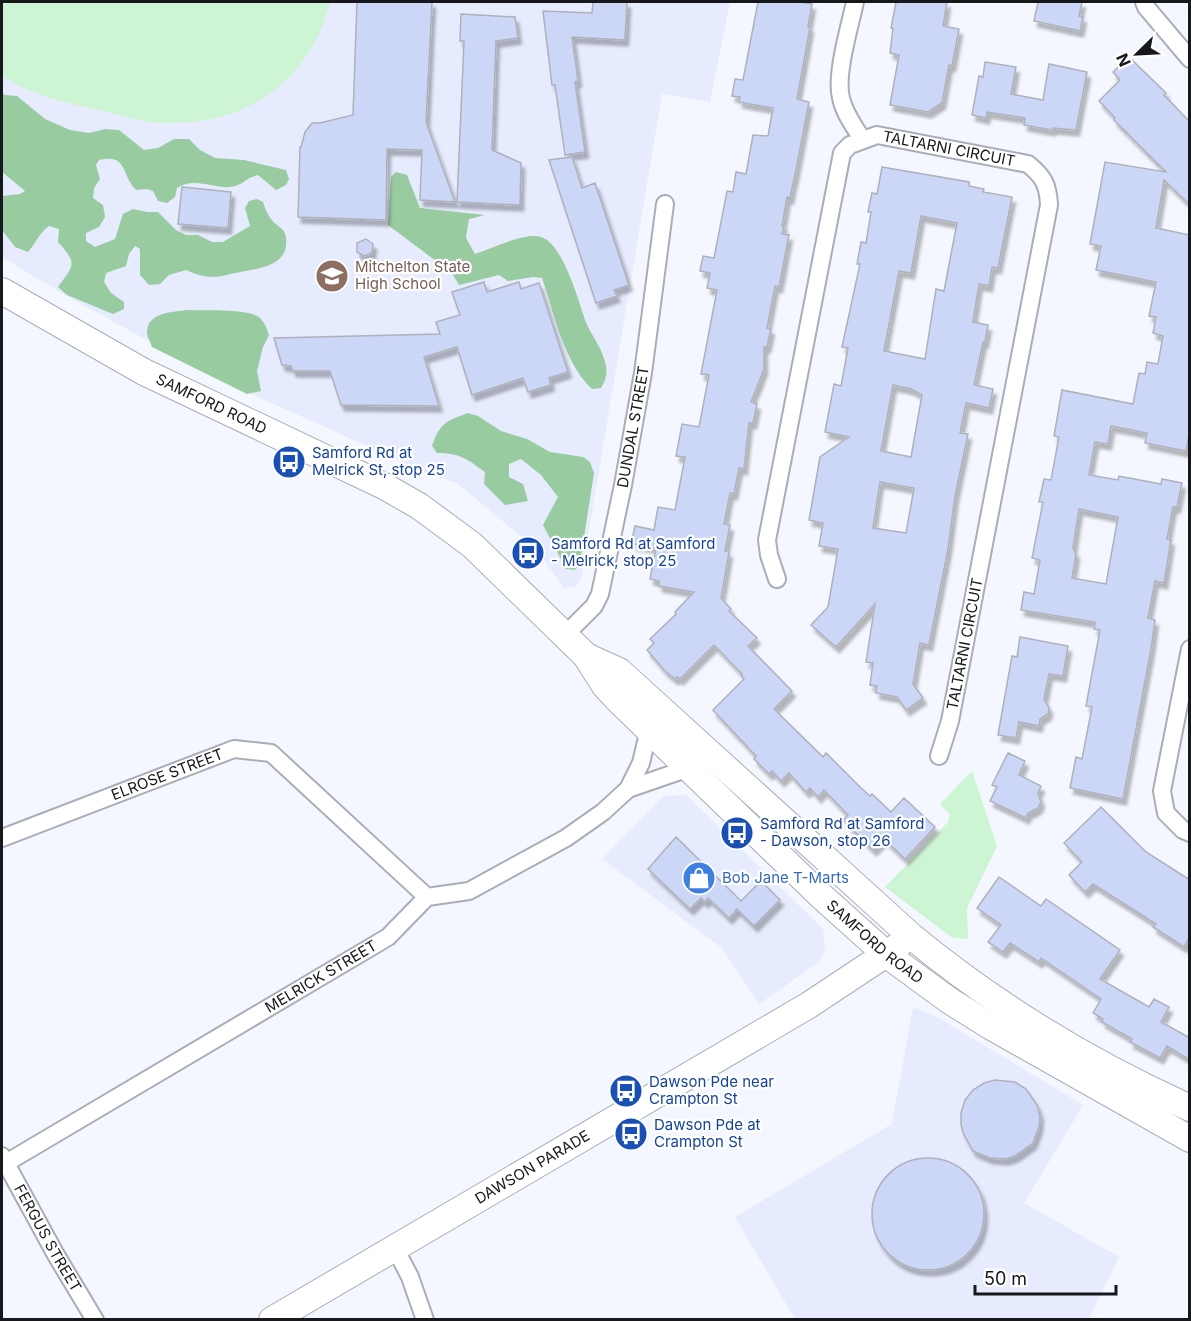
<svg xmlns="http://www.w3.org/2000/svg" width="1191" height="1321" font-family="Inter,sans-serif">
<style>
.built{fill:#e6ebfd}
.green{fill:#cdf4d3}
.forest{fill:#99cba1}
.building{fill:#ccd7f8;stroke:#aeb1bb;stroke-width:1.5;fill-rule:evenodd;filter:url(#shadow)}
.lines{fill:none;stroke-linecap:round;stroke-linejoin:round}
.minor-casing{stroke:#aaadb7;stroke-width:20}
.primary-casing{stroke:#aaadb7;stroke-width:28}
.minor{stroke:#fff;stroke-width:16}
.primary{stroke:#fff;stroke-width:26}
.labels{text-anchor:middle;stroke-width:4.5;stroke-linejoin:round;paint-order:stroke}
.street-label{font-size:15px;fill:#17181b;stroke:#fff}
.education-label{font-size:15px;fill:#785e54;stroke:#fff;text-anchor:start}
.transit-label{font-size:15px;fill:#164399;stroke:#fff;text-anchor:start}
.shop-label{font-size:15px;fill:#366cbe;stroke:#fff;text-anchor:start}
</style>
<defs>
<filter id="shadow"><feDropShadow dx="3.5" dy="6" stdDeviation="1.5" flood-color="#0004"/></filter>
</defs>
<rect width="100%" height="100%" fill="#f4f7ff"/>
<path class="built" d="M2 2H730L710 102 662 94 581 578 576 586 564 588 536 549 457 483 435 476 347 437 216 378 65 295 2 257Z
M686 795 823 929 825 951 819 962 759 1004 722 948 602 859 664 796Z
M913 1007 937 1017 1083 1105 1024 1203 1119 1257 1089 1319H795L735 1217 892 1124Z"/>
<path class="green" d="M2 2H330C311 79 250 123 171 123 146 124 123 116 99 110 62 102 35 96 2 76Z
M972 771 997 846 967 908 968 939 951 937 885 887 948 822 950 814 940 804Z"/>
<path class="forest" d="M2 92 4 95 17 96 45 119 70 130 89 133 105 129 119 130 144 150 158 148 174 139H189L200 150 215 158 244 160 286 170 289 179 286 185 276 190 258 175C246 178 246 182 238 185 218 193 198 175 177 188L175 197 167 203 158 201 153 191 147 189 136 190C121 175 128 153 99 160L96 165 100 179 94 188 93 198 103 205 105 217 99 227 86 233V241L95 247 115 239 123 214 133 209 147 212H158L176 230 186 235H198L212 242H223L250 226 245 208 249 201 257 199 263 202C265 208 267 214 271 219 278 229 288 227 286 245 284 268 253 269 236 273 229 274 221 277 213 277 203 277 195 274 186 270L169 275 160 284 149 285 140 275V249L135 246 129 254 126 266 106 273 104 282 111 293 124 302V309L113 314 67 295 58 287C74 265 78 264 58 242L59 229 49 226C39 233 36 243 28 252L15 247 2 230V196L20 194 25 191 2 172Z
M396 172 407 175 420 208 485 215 469 219 466 238 475 254C492 249 524 232 541 237 564 244 579 304 587 325 593 337 602 349 605 362 608 372 606 380 601 388L592 389C563 361 555 315 542 278L533 277 508 281 499 275 459 285 452 273 388 225 391 177Z
M188 310C204 311 249 308 260 318 265 323 267 329 269 335L263 347 257 371 261 391 247 394 152 347C151 343 147 337 147 332 147 312 174 312 188 310Z
M468 413 478 416 501 431 527 439 550 452 583 457 590 462 594 473 580 563 575 570 566 569 543 525 558 497 541 475 521 459 509 464V477L523 484 528 501 505 505 484 484 485 472C467 459 460 453 437 453L432 446C440 423 446 421 468 413Z"/>
<path class="building" d="M357 2H432L426 122 455 202 420 200 422 150 387 149 386 220 298 217 300 147H301L305 132 312 123H320L353 115Z
M593 2H627L625 40 572 37 578 81 575 82 585 152 565 155 555 85H552L543 11 592 13Z
M758 2H801L812 4 808 27H810L797 99 809 102 796 170 790 198 787 197 782 226H784L782 234 789 235 779 287 775 286 767 328 771 329 767 347H764V369L751 402 757 404 753 423H749L744 469 739 468 734 494 730 493 724 524 730 525 725 551 729 552 721 598 731 609 729 611 757 638 748 646 792 691 774 709 823 757 826 753 861 788 870 796 872 794 891 812 904 798 935 827 905 859 884 839 873 850 843 820 848 815 824 790 818 797 810 788 806 792 789 773 781 781 772 771 769 774 754 759 756 756 713 710 744 679 741 675 742 674 714 645 680 679 677 677 675 679 665 671 647 650 654 643 650 639 676 614 675 612 694 592 659 586V581L650 579 656 548 633 544 634 541 632 540 635 526 654 530 658 507 675 510 685 457 676 456 682 424 699 427 709 375 701 374 717 290 707 288 710 273 700 271 703 256 714 258 727 191 733 192 736 172 746 174 753 135 768 136 773 108 739 102 740 97 732 96 735 79 743 80Z
M896 2H947L943 26 959 29 952 66 949 65 942 103 928 112 890 105 899 55 890 53 893 28H891Z
M1038 2H1082L1079 16 1083 17 1080 31 1034 21Z
M461 14 515 17 518 38 496 41 492 150 521 163 520 205 457 202 464 41H460Z
M1129 57 1166 93 1164 95 1190 122V205L1164 180 1156 228 1190 235V429L1186 451 1145 443 1147 433 1111 426 1108 444 1095 442 1089 475 1118 480 1119 476 1161 484 1162 479 1182 483 1177 507H1173L1167 539 1171 540 1164 583 1155 581 1148 618 1155 620 1151 649 1123 799 1070 788 1076 757 1082 759 1092 707 1086 706 1100 630 1094 629 1095 622 1021 610 1024 592 1034 594 1040 560 1032 558 1043 502H1039L1044 479 1051 480 1059 437 1054 436 1062 390 1133 404 1139 373 1145 374 1147 362 1158 364 1163 336 1153 333 1156 317 1149 316 1156 282 1096 270 1101 246 1090 244 1105 162 1166 172 1114 120 1115 118 1099 101 1120 80 1113 72ZM1079 509 1118 517 1106 584 1072 578 1076 554 1073 548Z
M985 62 1016 67 1011 94 1043 100 1049 64 1087 72 1076 130 1053 128 1052 130 1024 125 1025 118 987 112 986 118 972 115 979 76 983 77Z
M572 157 582 188 595 183 629 285 614 290 617 296 596 303 549 160Z
M882 167 969 182V186L984 189 983 192 1012 197 998 268 992 267 989 286 979 284 973 322 988 325 985 342H983L974 385 993 389 989 408 966 403 960 433 968 434 955 496 948 549 929 645 920 643 913 684 923 698 906 710 897 697 876 693 877 686 870 685 873 663 866 662 875 604 836 647 811 625 828 607 838 549 819 546 823 523 809 520 820 457 849 437 825 432 834 384 841 386 848 348 842 347 860 264H857L861 242 866 243 871 212H868L872 193 877 194ZM921 216 957 223 944 291 936 289 925 359 884 351 899 271 911 273ZM893 385 911 389 922 395 911 457 881 451ZM880 482 914 488 906 533 873 528Z
M182 187 231 192 228 228 178 224Z
M366 239 373 244 372 253 364 256 357 252V243Z
M484 282 487 292 519 282 521 289 539 283 568 372 549 378 551 385 528 392 523 378 472 395 457 347 424 357 439 406 341 405 330 371H293L291 366 282 365 274 338 440 334 436 322 460 315 452 292Z
M1020 637 1068 646 1063 676 1049 674 1044 699 1049 708 1048 714 1040 719 1039 726 1019 722 1016 738 998 735 1012 656 1017 657Z
M1008 753 1025 761 1019 775 1041 786 1038 793 1041 802 1038 808 1028 813 1026 818 990 801 997 787 992 785Z
M1101 807 1146 852 1190 880V937L1184 947 1153 927 1156 924 1093 884 1085 892 1069 875 1082 862 1064 843Z
M676 837 741 901 761 881 780 900 754 926 737 909 729 918 708 898 705 902 701 898 690 909 648 869Z
M999 877 1041 906 1046 899 1120 950 1100 979 1149 1007 1154 999 1169 1007 1161 1022 1190 1038V1060L1167 1046 1160 1058 1130 1042 1132 1039 1102 1022 1103 1019 1093 1013 1101 999 1041 958 1039 962 1010 943 1003 952 988 942 1001 925 977 908Z
M995 1080 1015 1082 1026 1089 1037 1105 1040 1116 1039 1127 1033 1143 1015 1156 1005 1159 990 1158 973 1151 963 1133 961 1124V1113L965 1100 973 1090 984 1083Z
M872 1214a56 56 0 1 1 112 0a56 56 0 1 1-112 0Z"/>
<g class="lines">
<g class="minor-casing">
<g id="minor">
<path d="M855 2C850 26 835 74 841 98 844 113 854 126 862 139"/>
<path d="M1144 2 1146 7 1190 59"/>
<path id="s1" d="M777 579 769 555 767 540 842 153 850 145 877 135 1028 164C1044 177 1048 185 1049 205L950 721 939 756"/>
<path id="s2" d="M565 635 594 606 600 594 623 485 643 373 665 204"/>
<path d="M1190 649 1162 791 1166 813 1183 830 1190 833"/>
<path d="M628 789 689 768"/>
<path id="s3" d="M2 838 234 749 271 753 427 897"/>
<path id="s4" d="M2 1156 56 1255 95 1320"/>
<path id="s5" d="M6 1163 388 937 427 897 469 891 566 838 603 812 628 789 641 763 649 729"/>
<path d="M395 1248 410 1277 425 1320"/>
</g>
</g>
<g class="primary-casing">
<g id="primary">
<path id="s6" d="M2 291 144 372 384 486 419 506 472 545 586 656 605 686 619 701 820 895 887 955 950 1001 990 1026 1190 1139"/>
<path d="M586 656 619 671 911 936C995 1005 1090 1063 1190 1108"/>
<path id="s7" d="M272 1320 809 1005 898 946"/>
</g>
</g>
<use href="#minor" class="minor"/>
<use href="#primary" class="primary"/>
</g>
<defs>
<g id="school-disc" transform="scale(1.725)"><circle r="9.5" fill="#8d6e63" stroke="#fff"/><path d="M0-5L7-2L0 1L-7-2ZM-4 1L0 2.5L4 1V4Q0 6-4 4Z" fill="#fff"/></g>
<g id="bus-disc" transform="scale(1.725)"><circle r="9.5" fill="#1a4fb4" stroke="#fff"/><path d="M-5-6H5V4H4V6H2V4H-2V6H-4V4H-5ZM-3.5-4V0h7V-4ZM-3.5 1.2v1.5H-2V1.2ZM2 1.2v1.5H3.5V1.2Z" fill="#fff"/></g>
<g id="shop-disc" transform="scale(1.725)"><circle r="9.5" fill="#3f7fe0" stroke="#fff"/><path d="M-5-2.5h2.3a2.7 3.5 0 0 1 5.4 0H5L5.5 6h-11ZM-1.5-2.5h3a1.5 2.3 0 0 0-3 0Z" fill="#fff"/></g>
</defs>
<g fill-rule="evenodd">
<use href="#school-disc" x="332" y="276"/>
<use href="#bus-disc" x="289" y="462"/>
<use href="#bus-disc" x="528" y="553"/>
<use href="#bus-disc" x="737" y="833"/>
<use href="#shop-disc" x="699" y="878"/>
<use href="#bus-disc" x="626" y="1091"/>
<use href="#bus-disc" x="631" y="1134"/>
</g>
<g class="labels">
<g class="street-label">
<text dy="5" stroke="none"><textPath href="#s1" startOffset="548">TALTARNI CIRCUIT</textPath></text>
<text dy="5" stroke="none"><textPath href="#s6" startOffset="238">SAMFORD ROAD</textPath></text>
<text dy="5" stroke="none"><textPath href="#s2" startOffset="225">DUNDAL STREET</textPath></text>
<text transform="translate(965 644) rotate(-79)" y="5">TALTARNI CIRCUIT</text>
<text dy="5" stroke="none"><textPath href="#s3" startOffset="177">ELROSE STREET</textPath></text>
<text dy="5" stroke="none"><textPath href="#s6" startOffset="1102">SAMFORD ROAD</textPath></text>
<text dy="5" stroke="none"><textPath href="#s5" startOffset="366">MELRICK STREET</textPath></text>
<text dy="5" stroke="none"><textPath href="#s7" startOffset="302">DAWSON PARADE</textPath></text>
<text dy="5" stroke="none"><textPath href="#s4" startOffset="94">FERGUS STREET</textPath></text>
</g>
<g class="education-label">
<text x="355" y="272">Mitchelton State<tspan x="355" dy="17">High School</tspan></text>
</g>
<g class="transit-label">
<text x="312" y="458">Samford Rd at<tspan x="312" dy="17">Melrick St, stop 25</tspan></text>
<text x="551" y="549">Samford Rd at Samford<tspan x="551" dy="17">- Melrick, stop 25</tspan></text>
<text x="760" y="829">Samford Rd at Samford<tspan x="760" dy="17">- Dawson, stop 26</tspan></text>
<text x="649" y="1087">Dawson Pde near<tspan x="649" dy="17">Crampton St</tspan></text>
<text x="654" y="1130">Dawson Pde at<tspan x="654" dy="17">Crampton St</tspan></text>
</g>
<g class="shop-label">
<text x="722" y="883">Bob Jane T-Marts</text>
</g>
</g>
<rect width="1191" height="1321" fill="none" stroke="#17181b" stroke-width="6"/>
<g transform="translate(1137 54) rotate(246)" stroke="#ffffff" stroke-width="4.5" paint-order="stroke">
<path d="M0-4.5L10 22L0 15L-10 22Z" fill="#17181b"/>
<text y="-9" font-size="16" font-weight="bold" text-anchor="middle" fill="#17181b">N</text>
</g>
<path d="M975 1285v9h141v-9" fill="none" stroke="#17181b" stroke-width="3"/>
<text x="984" y="1285" font-size="18" fill="#17181b" stroke="#ffffff" stroke-width="4.5" paint-order="stroke">50 m</text>
</svg>
